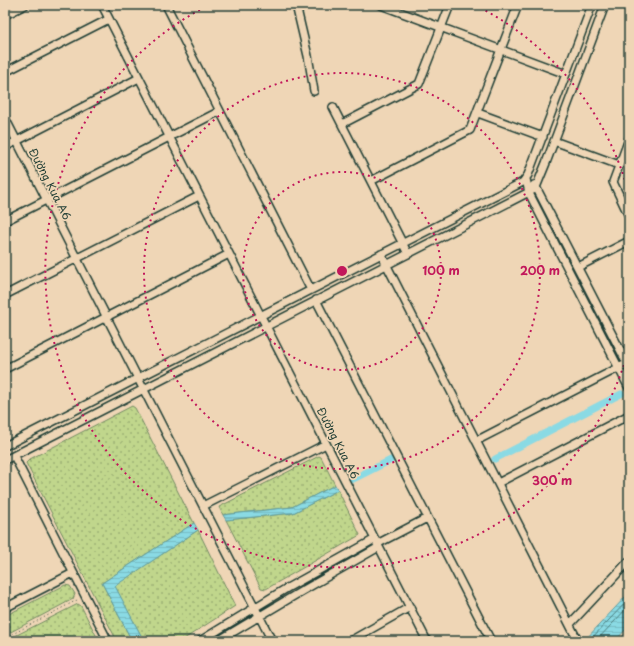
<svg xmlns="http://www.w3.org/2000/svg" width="634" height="646" font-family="'Playpen Sans',sans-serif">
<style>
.grass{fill:url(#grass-dots);stroke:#708a60}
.water{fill:url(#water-rules);stroke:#5f9b9e}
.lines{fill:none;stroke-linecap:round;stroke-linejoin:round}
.shore{stroke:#4a7c7a;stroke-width:1}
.canal{stroke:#8adae4;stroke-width:7}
.street-casing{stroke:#1f3d34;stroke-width:10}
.path{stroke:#1f3d34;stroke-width:1;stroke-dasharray:1 3;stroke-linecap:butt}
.street{stroke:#efd6b6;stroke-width:7}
.ring{fill:none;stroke:#c2185b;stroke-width:2;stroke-dasharray:2 4}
.labels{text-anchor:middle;stroke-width:3.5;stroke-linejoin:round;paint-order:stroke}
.street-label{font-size:11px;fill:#1f3d34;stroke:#efd6b6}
.centre{fill:#c2185b;stroke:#efd6b6;stroke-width:2}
.ring-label{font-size:12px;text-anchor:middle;font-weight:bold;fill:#c2185b;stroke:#efd6b6;stroke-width:3.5;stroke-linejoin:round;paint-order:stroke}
</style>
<defs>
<pattern id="grass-dots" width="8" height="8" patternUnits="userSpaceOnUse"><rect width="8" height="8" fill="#c0d68c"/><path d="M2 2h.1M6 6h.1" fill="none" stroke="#9baf73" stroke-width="1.8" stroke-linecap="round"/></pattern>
<pattern id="water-rules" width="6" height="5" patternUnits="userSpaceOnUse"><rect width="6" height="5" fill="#8adae4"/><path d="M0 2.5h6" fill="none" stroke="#77bcc4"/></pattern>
</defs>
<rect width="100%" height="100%" fill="#efd6b6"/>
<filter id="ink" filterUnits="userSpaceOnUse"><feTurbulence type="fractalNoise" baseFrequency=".025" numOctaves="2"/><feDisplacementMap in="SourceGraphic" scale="8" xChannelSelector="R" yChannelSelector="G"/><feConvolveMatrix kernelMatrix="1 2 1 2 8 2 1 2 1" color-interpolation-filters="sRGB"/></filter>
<g filter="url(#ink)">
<path class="grass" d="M132 406 135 408 194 523 102 583 132 641H117L26 463 30 459Z
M319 456 321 457 335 485 292 507 223 515 219 507Z
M338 490 360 535 266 589 261 588 226 520 293 513Z
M198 530 235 606 181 641H144L114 586Z
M65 585 70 586 75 594 73 599 5 635V616Z
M78 604 81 606 99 641H5Z"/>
<path class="water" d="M335 485 338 490 293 513 226 520 223 515 292 507Z
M194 523 198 530 115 586 144 641H132L102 583Z
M629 593V626L615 641H584Z"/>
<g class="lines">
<path class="shore" d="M589 641 629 599
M596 641 629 606"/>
<path class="canal" d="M495 459 621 394
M353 479 391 460"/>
<g class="street-casing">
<path id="street" d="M102 5 427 641
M166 5 311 290
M296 5 308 56 314 91
M381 5 566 74
M5 15 25 5
M5 72 109 19
M333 107 408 254
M478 113 543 137
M5 118 272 641
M342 124 419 84 450 5
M629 139 613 182 629 216
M554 141 619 165
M5 147 139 78
M526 179 529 193 629 388
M371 181 470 130 518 5
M534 185 536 187 629 367
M5 221 220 111
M381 254 578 641
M578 267 629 241
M5 295 199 196
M316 300 491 641
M5 369 229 254
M476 441 622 366
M5 446 523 182 528 175 592 5
M14 456 108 641
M5 460 533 190 537 185 546 163 605 5
M498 483 629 415
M203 506 326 444
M377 544 427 518
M5 608 73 573
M570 624 629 561
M200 641 287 588 375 539
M218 641 302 591 379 547
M350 641 410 607"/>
</g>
<path class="path" d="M5 638 79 599
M625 641 629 636"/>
<use href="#street" class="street"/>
</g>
</g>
<g class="ring">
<circle cx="342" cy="271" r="99"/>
<circle cx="342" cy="271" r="198"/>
<path d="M629 348A297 297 0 1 1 209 5M475 5A297 297 0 0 1 629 194"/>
</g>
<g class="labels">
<g class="street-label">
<text transform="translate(50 184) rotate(63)" y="4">Đường Kua A6</text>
<text transform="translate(338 443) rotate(63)" y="4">Đường Kua A6</text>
</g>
</g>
<circle cx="342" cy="271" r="6" class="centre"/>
<g class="ring-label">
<text x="441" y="275">100 m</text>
<text x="540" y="275">200 m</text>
<text x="552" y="485">300 m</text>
</g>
<rect width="634" height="646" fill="none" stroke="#efd6b6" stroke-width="20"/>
<rect x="10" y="10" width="614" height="626" fill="none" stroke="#1f3d34" stroke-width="1.5" filter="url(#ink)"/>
</svg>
